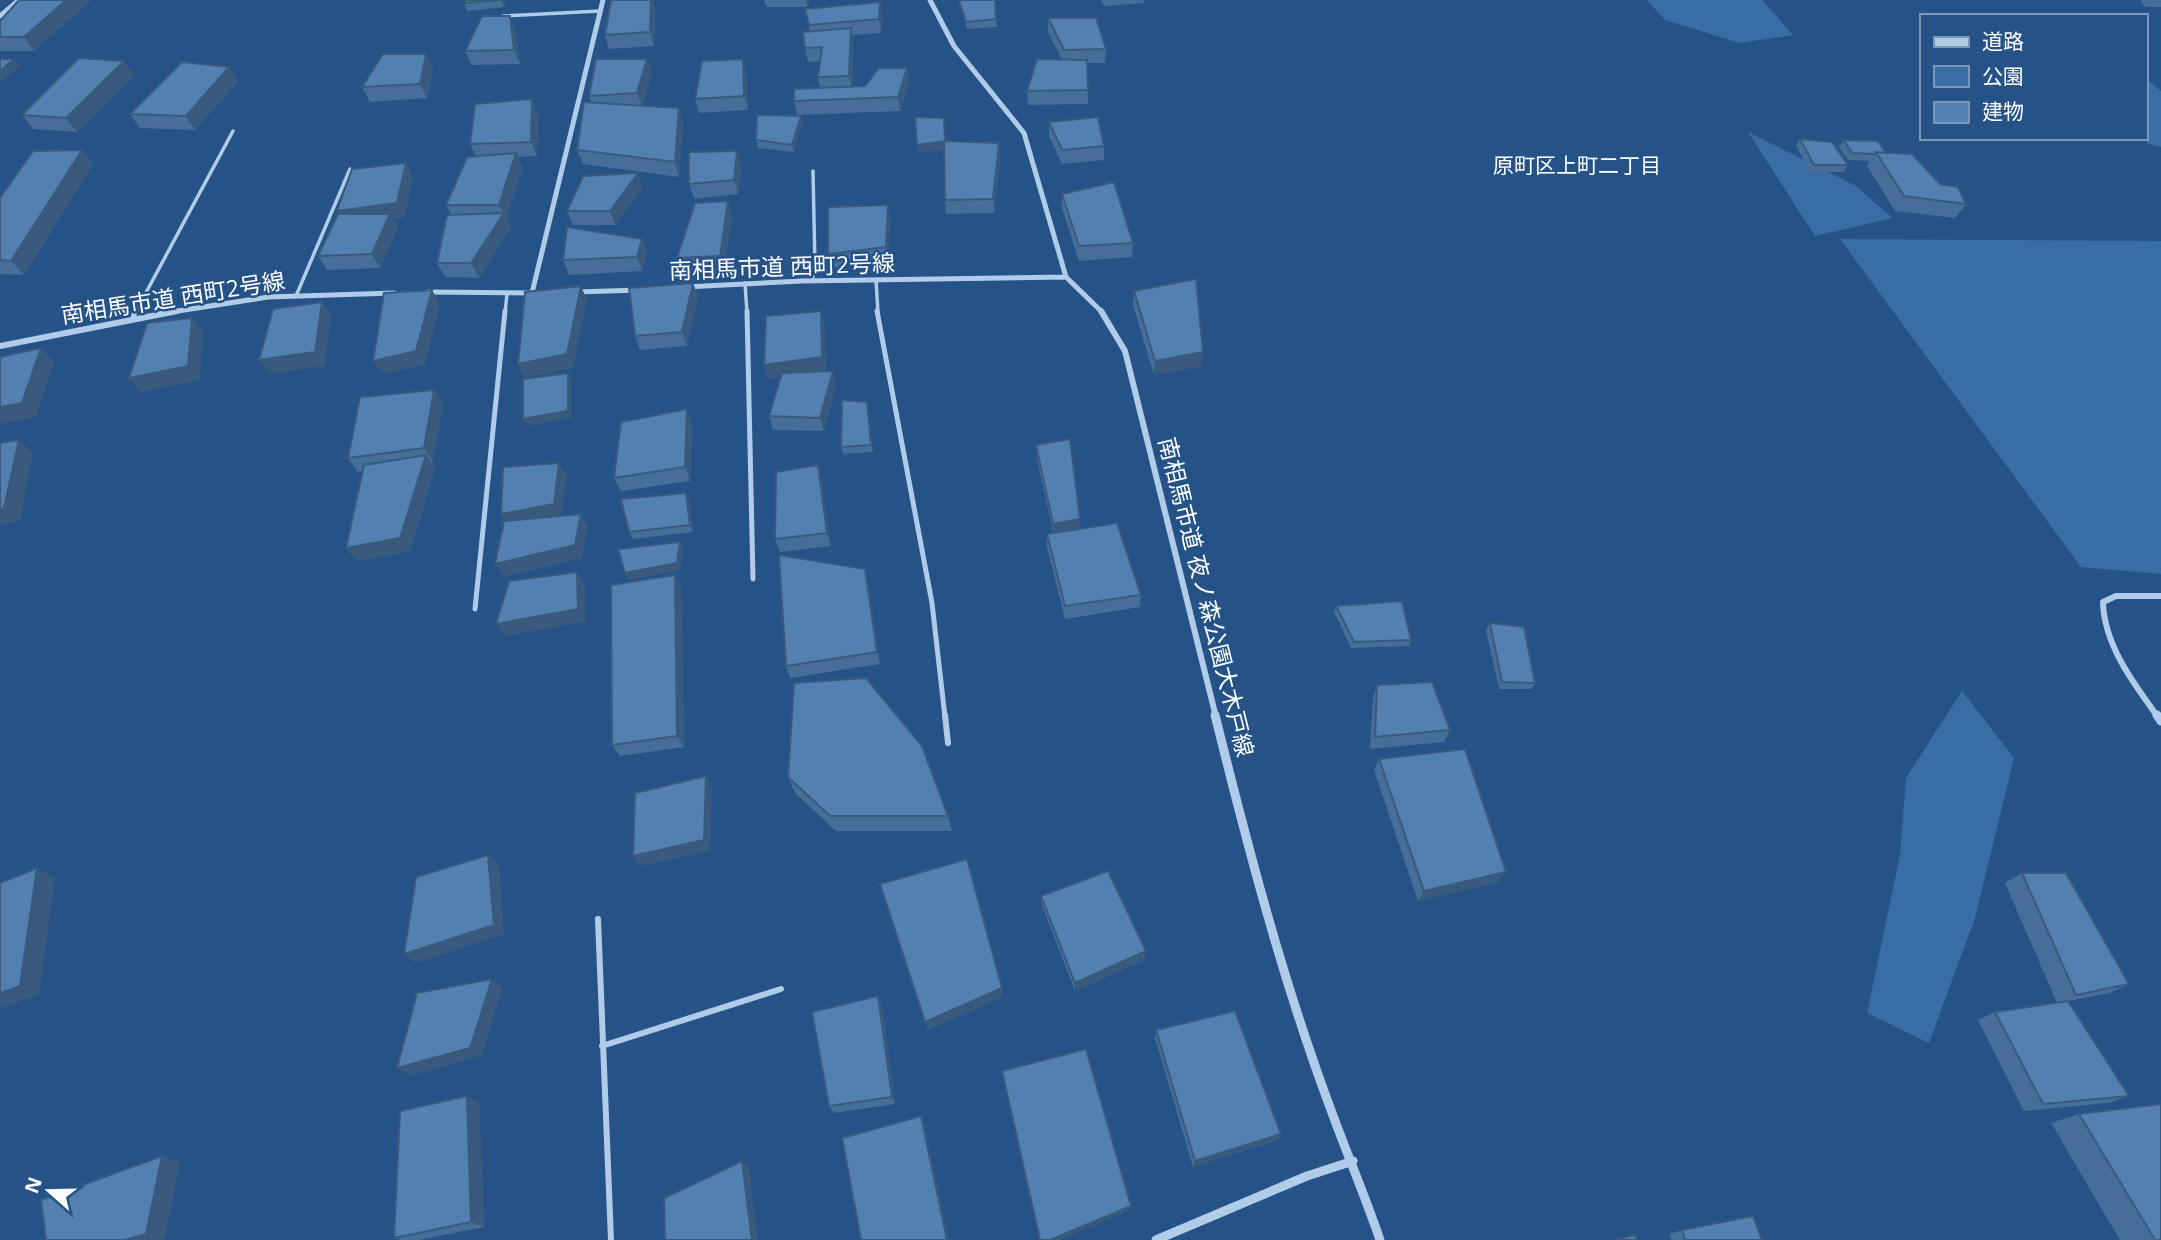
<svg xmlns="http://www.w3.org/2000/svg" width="2161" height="1240" font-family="'Open Sans','Noto Sans JP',sans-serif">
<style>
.green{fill:#396ea4}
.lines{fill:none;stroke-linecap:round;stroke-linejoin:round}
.service-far2{stroke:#b0cce9;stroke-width:3.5}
.service-far1{stroke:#b0cce9;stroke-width:5}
.service{stroke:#b0cce9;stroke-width:6}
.minor-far2{stroke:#b0cce9;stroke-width:5}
.minor-far1{stroke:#b0cce9;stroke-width:6}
.minor{stroke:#b0cce9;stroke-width:9}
.wall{fill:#466e98}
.shaded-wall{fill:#395a7c}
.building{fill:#5180b1;stroke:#395a7c;stroke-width:2}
.labels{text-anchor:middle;stroke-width:5;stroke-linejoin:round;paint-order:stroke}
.far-neighbourhood-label{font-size:21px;fill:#fff;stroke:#255387}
.street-label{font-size:23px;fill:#fff;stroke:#255387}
</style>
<rect width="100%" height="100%" fill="#255387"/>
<path class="green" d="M1647 0H1762L1793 35 1740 43 1665 20Z
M2145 78 2161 91V147L2148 144 2145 138Z
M1748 132 1856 186 1892 218 1815 236Z
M1840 239 2161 241V574L2081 567Z
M1962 691 2014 758 1975 918 1929 1043 1867 1013 1900 855 1906 778Z"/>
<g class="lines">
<path class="service-far2" d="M503 16 600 11
M876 280 878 313
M812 281 815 267 813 171
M745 283 747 313
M296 296 350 169
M135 313 233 131
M505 313 507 294"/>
<path class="service-far1" d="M747 311 753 579
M877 311 932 603 945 717
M133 318 135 311
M475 609 505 311"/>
<path class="service" d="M945 715 948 743
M598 919 611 1240
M602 1046 781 989"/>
<path class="minor-far2" d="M930 0 954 46 1024 133 1066 277 1103 313
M0 16 19 0
M685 287 802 281 1066 277
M427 292 534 293
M577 292 639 290
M532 293 603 0
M165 313 268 297 394 293"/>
<path class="minor-far1" d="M1101 311 1125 351 1216 717
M0 346 177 311
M2158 717C2134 684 2104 645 2103 602L2116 596H2161"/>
<path class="minor" d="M1215 715C1248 848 1283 982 1331 1110 1347 1154 1365 1196 1380 1240
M2157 715 2161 721
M1156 1240 1307 1176 1353 1161"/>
</g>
<path class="wall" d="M19 0H91L34 51H0V21Z
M506 0 504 7 467 11 464 3Z
M764 0H810L807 7H766Z
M958 0H995L997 27 967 29Z
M1101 0H1144V3L1104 6Z
M2140 0H2161V7H2145Z
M880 2 882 16 881 33 852 35 853 42 852 87 909 82 900 111 797 115 794 101 820 88 818 77 820 61 808 62 805 48 810 31 805 9Z
M655 9 654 46 609 49 605 35Z
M510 16 515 30 520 64 471 65 465 51Z
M1048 18 1106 49 1105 63H1087L1088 104 1028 105 1027 91 1062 60 1048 32Z
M647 59 652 73 642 105 683 122 679 177 583 164 577 150 591 102 589 96Z
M124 61 134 75 77 132 33 129 22 115Z
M229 67 238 81 195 130 140 128 130 114Z
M433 68 427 98 370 102 362 87Z
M746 74 748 110 699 113 695 99Z
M538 113 537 156 518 157 523 168 506 218 511 227 479 278 445 277 437 263 451 214 446 205 476 156 470 144Z
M801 116 802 124 794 152 758 148 756 140Z
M1049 122 1104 146V160L1062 164 1049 136Z
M1800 139 1848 165 1844 172H1810L1796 146Z
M1844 140 1886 153 1940 184 1966 204 1955 218 1895 211 1867 166 1870 161 1848 160 1839 147Z
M945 141 999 143 1000 157 994 213 946 214 945 200 944 149 918 153Z
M93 164 24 275 0 274V198Z
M741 165 738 194 694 199 689 184Z
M413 177 404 217 393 219 398 228 380 268 327 270 318 256Z
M643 187 615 225H573L567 211Z
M1062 194 1133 243 1132 257 1079 261 1062 208Z
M728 201 732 216 724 270 682 272 677 258Z
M890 219 888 262 831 268 828 254Z
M647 253 642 271 569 275 563 260Z
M693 283 698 297 687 346 640 350 635 336Z
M1134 291 1201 366 1154 375 1133 305Z
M821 311 824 325 826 371 836 385 824 431 773 430 769 416 780 377 768 379 764 365Z
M434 390 443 404 433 462H431L435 468 410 551 357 561 346 548 363 471 358 472 348 458Z
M867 402 873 452 843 454 841 447Z
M687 409 692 423 690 481 621 491 614 478Z
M1036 445 1080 529 1141 595 1140 607 1065 619 1047 547V534L1053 533 1037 459Z
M818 465 821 478 831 546 780 552 775 539Z
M689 500 693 532 633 539 629 532Z
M865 569 868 582 880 664 790 678 786 666Z
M675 575 681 587 684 747 620 756 612 745Z
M1336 606 1411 640 1409 646 1351 648 1334 612Z
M1490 623 1535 683 1531 689H1499L1486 630Z
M1377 685 1450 730 1444 742 1370 749 1373 697Z
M1379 759 1506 872 1498 882 1418 901 1374 770Z
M788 777 948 816 952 831H836L795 793Z
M2022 873 2129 984 2110 993 2068 1001 2129 1096 2108 1103 2024 1111 1978 1020 1995 1012 2057 1003 2005 883Z
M1041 896 1146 951 1144 960 1075 991 1042 905Z
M882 1004 895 1104 834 1113 829 1106Z
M1156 1030 1281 1134 1277 1140 1193 1167 1155 1038Z
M479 1103 484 1227 419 1240H401L394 1238Z
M2079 1114 2161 1240H2120L2051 1123Z
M1682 1230 1762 1240H1671L1670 1234Z"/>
<path class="shaded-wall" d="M66 0H91L34 51 24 37Z
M501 0H506L504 7Z
M651 0H653L655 9 654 46 650 32Z
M806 0H810L807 7Z
M880 2 882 16 881 33 879 19Z
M510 16 515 30 520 64 514 50Z
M851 28 853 42 852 90 849 76Z
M426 54 433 68 427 98 420 84Z
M14 59 20 66 0 83V71Z
M647 59 652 73 642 107 637 93Z
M743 59 746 74 748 110 744 96Z
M124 61 134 75 77 132 66 118Z
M229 67 238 81 195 130 186 116Z
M907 68 909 82 900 111 898 97Z
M532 99 538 113 537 156 531 142Z
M679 108 683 122 679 177 675 162Z
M801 116 802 124 794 152 792 145Z
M945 141 946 149 918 153 917 145Z
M999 143 1000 157 994 213 993 199Z
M82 150 93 164 24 275 11 261Z
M737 151 741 165 738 194 734 180Z
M516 153 523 168 506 218 511 227 479 278 471 263 504 214 499 205Z
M406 163 413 177 404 217 393 219 398 228 380 268 372 254 345 225 337 211Z
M638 173 643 187 615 225 610 211Z
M728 201 732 216 724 270 720 256Z
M888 205 890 219 888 262 886 247Z
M642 239 647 253 642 271 637 257Z
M693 283 698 297 687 346 682 332Z
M581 286 587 300 573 368 525 378 518 364Z
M432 290 440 304 425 365 382 374 373 361Z
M322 302 331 316 325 366 270 374 259 360Z
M821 311 824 325 826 371 768 379 764 365Z
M192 318 203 332 200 380 141 392 129 378Z
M41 348 54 362 36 417 0 424V407Z
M1203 352 1201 366 1154 375 1155 361Z
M833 371 836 385 824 431 820 418Z
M568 373 571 380V418L527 426 523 419Z
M434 390 443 404 433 462 424 448Z
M687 409 692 423 690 481 685 467Z
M19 440 33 453 20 521 0 525V509Z
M426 455 435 468 410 551 357 561 346 548Z
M559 463 567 476 561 517 509 527 501 514Z
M818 465 821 478 831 546 827 533Z
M686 493 689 500 693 532 690 525Z
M581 514 588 527 582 558 504 577 495 564Z
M1080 519V532L1053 537V524Z
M680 542 683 549 680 570 629 580 625 573Z
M865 569 868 582 880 664 877 652Z
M577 572 585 585V622L505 636 496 624Z
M675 575 681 587 684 747 677 736Z
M706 776 712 788 710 851 641 866 633 856Z
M488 855 499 865 504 934 416 963 404 954Z
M37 868 55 878 39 994 0 1009V993Z
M1506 872 1498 882 1418 901 1424 891Z
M1146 951 1144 960 1075 991V983Z
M492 979 503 988 481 1056 410 1076 397 1068Z
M1002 988 1003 997 928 1030 925 1022Z
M878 996 882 1004 895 1104 892 1097Z
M467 1096 479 1103 484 1227 471 1222Z
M921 1116 924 1122 949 1240H947Z
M1281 1134 1277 1140 1193 1167 1195 1161Z
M162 1156 180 1162 165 1238 159 1240H124Z
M742 1161 749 1166 758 1240H752Z
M1131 1206 1130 1210 1060 1240H1050Z"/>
<path class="building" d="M19 0H66L24 37H0V21Z
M465 0H501L464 3Z
M611 0H651L650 32 605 35Z
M959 0H995L996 19 966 22Z
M880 2 879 19 809 25 805 9Z
M482 16H510L514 50 465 51Z
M1048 18H1096L1106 49 1064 50Z
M851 28 849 76 818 77 822 47 805 48 803 32Z
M383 54H426L420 84 362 87Z
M79 58 124 61 66 118 22 115Z
M0 59H14L0 71Z
M596 59H647L637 93 589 96Z
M743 59 744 96 695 99 702 61Z
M1037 59 1087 60 1088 90 1027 91Z
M182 62 229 67 186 116 130 114Z
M879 68H907L898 97 794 101V89L865 86Z
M532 99 531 142 470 144 475 104Z
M584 102 679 108 675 162 577 150Z
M757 115 801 116 792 145 756 140Z
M915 117 944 118 945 141 917 145Z
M1098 117 1104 146 1062 150 1049 122Z
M1800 139 1832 142 1848 165H1814Z
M1844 140 1878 141 1886 153 1876 152 1875 154 1852 153Z
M944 141 999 143 993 199 945 200Z
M82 150 11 261 0 260V198L33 151Z
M737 151 734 180 689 184V152Z
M1876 152 1912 154 1940 184 1958 187 1966 204 1904 196Z
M516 153 499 205H446L467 157Z
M406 163 397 203 337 211 352 169Z
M638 173 610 211H567L583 176Z
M1114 182 1133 243 1079 246 1062 194Z
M728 201 720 256 677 258 695 203Z
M888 205 886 247 828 254V207Z
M504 213 471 263H437L447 215Z
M338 214H390L372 254 318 256Z
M567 227 642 239 637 257 563 260Z
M1196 279 1203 352 1155 361 1134 291Z
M693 283 682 332 635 336 629 288Z
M581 286 567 354 518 364 525 292Z
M432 290 416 351 373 361 384 293Z
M322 302 315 352 259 360 273 309Z
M821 311 822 357 764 365 766 316Z
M192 318 188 366 129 378 147 323Z
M41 348 22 403 0 407V357Z
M833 371 820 418 769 416 782 373Z
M568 373V411L523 419V379Z
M434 390 424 448 348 458 360 397Z
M842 400 867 402 871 445 841 447Z
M687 409 685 467 614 478 621 422Z
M1070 439 1080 519 1053 524 1036 445Z
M19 440 4 508 0 509V443Z
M426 455 400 538 346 548 364 465Z
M559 463 554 504 501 514 503 467Z
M818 465 827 533 775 539 776 472Z
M686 493 690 525 629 532 621 499Z
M581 514 575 545 495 564 504 521Z
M1117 523 1141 595 1065 606 1047 534Z
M680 542 677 563 625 573 618 549Z
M779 555 865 569 877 652 786 666Z
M577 572 578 609 496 624 509 581Z
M675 575 677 736 612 745 611 585Z
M1402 601 1411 640 1354 642 1336 606Z
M1490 623 1524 627 1535 683 1502 682Z
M866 678 922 746 948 816H830L788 777 794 683Z
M1432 682 1450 730 1375 737 1377 685Z
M1465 749 1506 872 1424 891 1379 759Z
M706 776 704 840 633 856 635 793Z
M488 855 494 925 404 954 416 877Z
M967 859 1002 988 925 1022 880 884Z
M37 868 20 986 0 993V883Z
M1108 871 1146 951 1075 983 1041 896Z
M2022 873H2066L2129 984 2076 995Z
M492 979 470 1048 397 1068 417 993Z
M878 996 892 1097 829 1106 812 1012Z
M2068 1001 2129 1096 2043 1104 1995 1012Z
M1235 1011 1281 1134 1195 1161 1156 1030Z
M1086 1049 1131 1206 1050 1240H1040L1002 1071Z
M467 1096 471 1222 394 1238 400 1111Z
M2161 1104V1240H2155L2079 1114Z
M921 1116 947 1240H861L842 1138Z
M162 1156 146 1234 124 1240H46L41 1200Z
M742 1161 752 1240H665L664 1198Z
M1753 1216 1762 1240H1685L1682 1230Z
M1635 1235 1637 1240H1614Z"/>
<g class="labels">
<g class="far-neighbourhood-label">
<text x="1577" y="173">原町区上町二丁目</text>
</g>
<g class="street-label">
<text transform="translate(782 267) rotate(-2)" y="8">南相馬市道 西町2号線</text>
<text transform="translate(173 298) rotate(-9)" y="8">南相馬市道 西町2号線</text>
<text transform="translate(1206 597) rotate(76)" y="8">南相馬市道 夜ノ森公園大木戸線</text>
</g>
</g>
<rect x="1920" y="14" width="228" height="126" fill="#255387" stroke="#7c98b7" stroke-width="2"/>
<rect x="1934" y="37" width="35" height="10" fill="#b0cce9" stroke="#7c98b7" stroke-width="2"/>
<text x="1982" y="49" font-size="21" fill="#ffffff">道路</text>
<rect x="1934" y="66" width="35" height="21" fill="#396ea4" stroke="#7c98b7" stroke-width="2"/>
<text x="1982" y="84" font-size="21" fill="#ffffff">公園</text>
<rect x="1934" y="102" width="35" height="21" fill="#5180b1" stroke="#7c98b7" stroke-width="2"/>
<text x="1982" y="119" font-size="21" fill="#ffffff">建物</text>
<g transform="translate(49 1191) rotate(290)" stroke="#255387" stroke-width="5" paint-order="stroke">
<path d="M0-5L12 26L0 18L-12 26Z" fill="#ffffff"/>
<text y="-10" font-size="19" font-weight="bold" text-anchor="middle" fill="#ffffff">N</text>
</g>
</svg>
